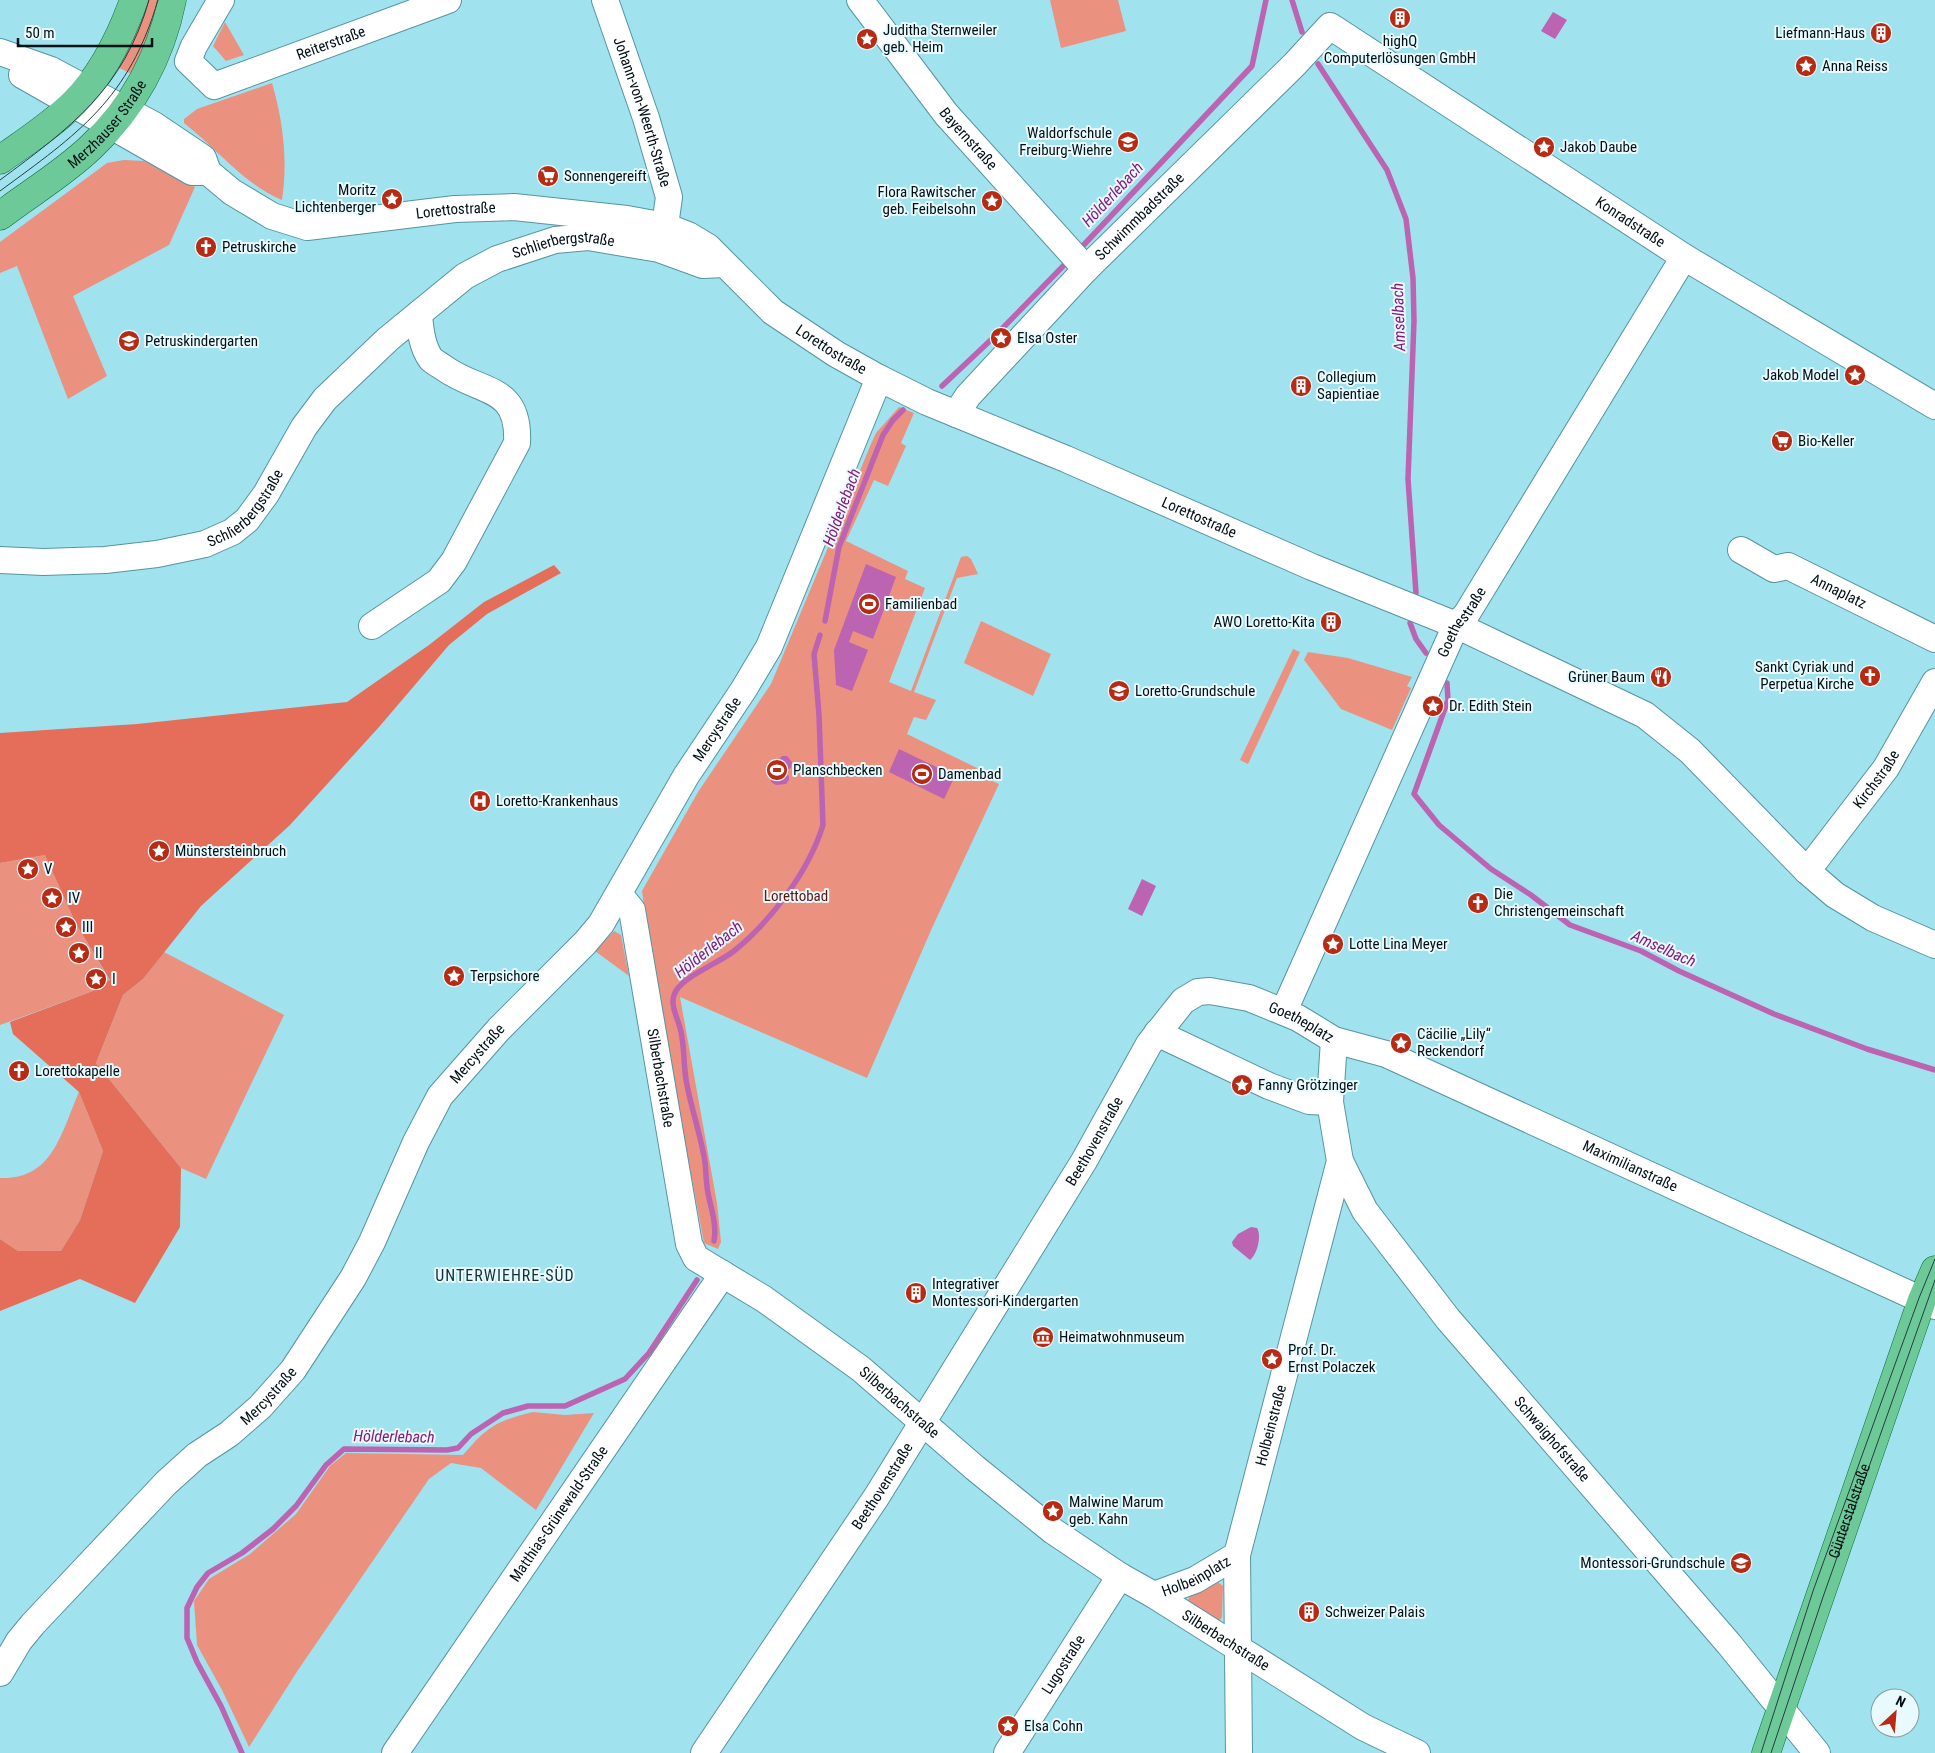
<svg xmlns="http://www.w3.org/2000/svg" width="1935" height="1753" font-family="'Roboto Condensed',sans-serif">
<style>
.green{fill:#eb9180}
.forest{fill:#e46e59}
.water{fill:#bc63b2}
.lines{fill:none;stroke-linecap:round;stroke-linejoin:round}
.stream{stroke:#bc63b2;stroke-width:5.5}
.minor-casing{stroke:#5595a1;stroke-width:28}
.major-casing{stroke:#08713e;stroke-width:29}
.minor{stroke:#fff;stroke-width:26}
.major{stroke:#6ec998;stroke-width:28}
.tram{stroke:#243e45;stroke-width:1}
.labels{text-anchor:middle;stroke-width:4;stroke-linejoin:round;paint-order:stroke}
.poi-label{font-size:15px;fill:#001015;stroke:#e8fafe;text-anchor:start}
.street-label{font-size:15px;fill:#001015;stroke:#e8fafe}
.park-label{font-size:15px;fill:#5e1409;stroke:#e8fafe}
.water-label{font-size:16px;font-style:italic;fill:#87197f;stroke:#e8fafe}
.neighbourhood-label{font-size:16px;letter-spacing:1px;fill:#0f3137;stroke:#e8fafe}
</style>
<rect width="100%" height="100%" fill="#a1e2ef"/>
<path class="green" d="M143 0H165L136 76 113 65Z
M1050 0H1118L1126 31 1061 48Z
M225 22 244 55 226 61 213 46Z
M272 83C283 121 288 160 282 200 246 186 215 147 184 123V119L197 109Z
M124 160 144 161 195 187 169 245 73 296 107 376 68 399 17 266 0 273V242L107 163Z
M899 407 914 413 901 443 906 446 888 486 874 480 846 541 908 571 905 579 925 588 889 682 911 691 961 557 967 556 971 559 978 574 957 578 914 692 936 700 926 720 914 717 907 734 977 768 975 773 999 784 932 928 867 1078 680 997 717 1203 721 1242 718 1249 704 1243 654 978 642 891 698 792 771 684 871 444 876 433Z
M981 621 1051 654 1033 696 964 663Z
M1293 649 1300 652 1248 764 1240 760Z
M1308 652 1348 658 1412 677 1407 686 1411 688 1392 730 1341 709 1304 660Z
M45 855 76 924 110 981 93 991 0 1025V863Z
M614 931 621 935 629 976 595 951Z
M164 952 284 1015 206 1179 181 1168 96 1063 123 995 143 979Z
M79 1092 103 1151 80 1220 61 1251H18L0 1239V1178C53 1180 61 1133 79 1092Z
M533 1412 565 1415 594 1413 536 1510 481 1468 451 1463 429 1479 298 1670 249 1747 222 1690 197 1645 194 1601 209 1579 250 1554 296 1514 330 1466 346 1453 463 1455C487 1427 496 1421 533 1412Z
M1218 1582 1223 1586 1222 1617 1219 1621 1187 1602 1191 1594Z"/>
<path class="forest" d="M554 565 561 573 487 614 449 645 379 727 290 825 201 906 143 979 123 995 96 1063 181 1168 180 1227 135 1303 80 1279 0 1311V1239L18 1251H61L80 1220 103 1151 79 1092 13 1034 10 1022 93 991 110 980 76 924 45 855 0 863V733L137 724 347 702 429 645 484 602Z"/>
<path class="water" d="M1553 12 1567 20 1555 39 1541 31Z
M866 564 896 577 873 639 853 631 849 642 868 650 852 691 836 685 834 650Z
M899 749 955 776 944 799 889 772Z
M782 756H787L792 762 791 768 783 771 789 776V780L786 784 776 785 771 782V769Z
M1142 879 1156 886 1142 916 1128 909Z
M1251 1227 1257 1228C1262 1236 1257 1255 1250 1260L1233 1246 1232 1242 1238 1234Z"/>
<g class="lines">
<path class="stream" d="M1292 0 1302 32
M1318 64 1387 170 1406 219 1413 278 1414 321 1408 479 1416 593
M1078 251 1252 66 1266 0
M942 386 994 337 1070 259
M825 621 839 547 883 435 893 420 903 410
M1410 623 1416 639 1426 653
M1447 683 1448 700 1414 794 1439 825 1491 869 1531 895 1570 925 1641 951 1679 971 1774 1014 1867 1049 1935 1070
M714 1241C717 1224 711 1209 708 1193 706 1183 706 1172 705 1162 701 1136 692 1111 687 1085 683 1067 685 1049 681 1032 679 1020 670 1007 674 995 679 978 719 963 734 951 771 921 809 871 823 825L819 715 814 654 820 635
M242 1753 221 1706 197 1662 187 1638V1608L197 1587 208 1573 242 1553 273 1529 296 1506 326 1465 344 1449 447 1450 458 1448 471 1434 503 1413 528 1406H565L625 1379 649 1353 697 1280"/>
<g class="minor-casing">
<g id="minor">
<path id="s1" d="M221 0 194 46 188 61 214 86 448 0"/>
<path id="s2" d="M605 0 646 118 669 197 665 226"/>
<path id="s3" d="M860 0 946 114 1086 269"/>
<path id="s4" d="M0 52 51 70 154 125 203 158 208 172 232 192 272 216 307 227 455 209 514 207 627 219 665 226 688 235 708 247 773 312 836 354 879 378 927 402 1066 459 1312 567 1456 625 1645 715 1690 751 1807 871 1835 895 1873 918 1935 945"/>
<path d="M22 75 192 172H208"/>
<path id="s5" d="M956 414 968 396 1086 269 1295 64 1330 26 1684 257 1935 406"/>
<path id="s6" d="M1741 550 1774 569 1788 566 1935 639"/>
<path id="s7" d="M0 560 43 562 105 560 157 554 205 544 232 532 247 520 266 494 304 427 325 399 388 339 465 276 497 259 555 240 588 237 659 249 703 265 724 264"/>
<path d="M372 626 439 581 454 561 517 443C520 384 480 394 444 368 440 365 434 362 431 359 422 347 420 329 419 314"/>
<path id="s8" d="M1807 871 1886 768 1935 682"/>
<path id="s9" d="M619 894 632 910 689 1244 696 1258 764 1299 861 1369 975 1468 1053 1531 1120 1576 1154 1595 1363 1727 1417 1753"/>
<path id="s10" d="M1284 1011 1456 625 1466 615 1684 257"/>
<path d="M1157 1033 1269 1086 1309 1101 1330 1102"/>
<path id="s11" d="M1340 1161 1365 1211 1448 1319 1729 1644 1817 1753"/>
<path id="s12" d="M1154 1595 1195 1580 1237 1555"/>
<path id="s13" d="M0 1673 19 1641 33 1624 166 1483 197 1455 229 1434 260 1407 293 1370 353 1278 372 1242 416 1142 440 1096 499 1029 585 943 601 924 686 776 744 689 769 647 879 378"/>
<path id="s14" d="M395 1753 723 1274"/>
<path id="s15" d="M704 1753 877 1496 1084 1161 1149 1044 1183 1001 1198 992 1210 991 1249 998 1298 1018 1334 1040 1386 1054 1935 1306"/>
<path id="s16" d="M1007 1753 1120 1576"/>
<path id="s17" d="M1239 1753 1237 1555 1340 1161 1330 1102 1334 1040"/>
</g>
</g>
<g class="major-casing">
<g id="major">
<path d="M0 160C25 142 52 125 74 103 101 76 121 36 134 0"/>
<path id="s18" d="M0 216C30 193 64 173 91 147 133 108 161 56 172 0"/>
<path id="s19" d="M1766 1753 1922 1300 1935 1270"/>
</g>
</g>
<use href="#minor" class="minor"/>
<use href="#major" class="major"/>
<path class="tram" d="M0 180C70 128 124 89 149 0
M0 191C79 133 129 99 158 0
M1761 1753 1813 1591 1919 1298 1935 1259
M1771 1753 1823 1597 1935 1280"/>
</g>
<defs>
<g id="building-disc" transform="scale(1.125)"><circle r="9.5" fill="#b72b15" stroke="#e8fafe"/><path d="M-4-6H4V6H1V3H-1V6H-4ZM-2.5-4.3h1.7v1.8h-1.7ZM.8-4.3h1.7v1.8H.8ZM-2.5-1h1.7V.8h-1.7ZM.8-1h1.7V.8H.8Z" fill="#fff"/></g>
<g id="sight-disc" transform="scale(1.125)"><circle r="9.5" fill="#b72b15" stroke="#e8fafe"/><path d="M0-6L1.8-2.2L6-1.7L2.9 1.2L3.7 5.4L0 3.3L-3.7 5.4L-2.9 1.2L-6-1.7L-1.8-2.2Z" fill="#fff"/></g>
<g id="school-disc" transform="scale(1.125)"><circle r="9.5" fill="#b72b15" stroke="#e8fafe"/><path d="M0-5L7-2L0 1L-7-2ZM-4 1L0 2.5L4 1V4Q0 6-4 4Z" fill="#fff"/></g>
<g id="supermarket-disc" transform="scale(1.125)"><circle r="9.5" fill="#b72b15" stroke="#e8fafe"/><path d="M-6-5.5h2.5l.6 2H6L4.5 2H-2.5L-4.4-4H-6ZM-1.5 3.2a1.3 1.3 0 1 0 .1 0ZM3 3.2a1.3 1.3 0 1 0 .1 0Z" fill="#fff"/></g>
<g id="church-disc" transform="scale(1.125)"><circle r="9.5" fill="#b72b15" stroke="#e8fafe"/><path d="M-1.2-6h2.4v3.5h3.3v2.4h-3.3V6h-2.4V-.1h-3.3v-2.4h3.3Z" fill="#fff"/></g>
<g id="stadium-disc" transform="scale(1.125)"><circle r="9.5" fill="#b72b15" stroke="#e8fafe"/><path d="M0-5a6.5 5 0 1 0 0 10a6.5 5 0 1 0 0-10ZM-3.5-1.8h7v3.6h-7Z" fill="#fff"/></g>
<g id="restaurant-disc" transform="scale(1.125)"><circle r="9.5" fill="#b72b15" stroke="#e8fafe"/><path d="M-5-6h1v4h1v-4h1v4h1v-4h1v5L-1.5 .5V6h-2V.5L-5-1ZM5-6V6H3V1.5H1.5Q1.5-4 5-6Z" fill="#fff"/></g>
<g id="hospital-disc" transform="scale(1.125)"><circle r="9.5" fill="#b72b15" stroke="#e8fafe"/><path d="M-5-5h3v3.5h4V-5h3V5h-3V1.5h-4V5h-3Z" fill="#fff"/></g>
<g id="museum-disc" transform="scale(1.125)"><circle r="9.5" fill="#b72b15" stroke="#e8fafe"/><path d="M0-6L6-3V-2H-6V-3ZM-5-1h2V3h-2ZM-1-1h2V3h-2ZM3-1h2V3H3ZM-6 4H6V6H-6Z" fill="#fff"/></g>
</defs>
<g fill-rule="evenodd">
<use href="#building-disc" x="1400" y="18"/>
<use href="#building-disc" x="1881" y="33"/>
<use href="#sight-disc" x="867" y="39"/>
<use href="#sight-disc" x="1806" y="66"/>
<use href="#school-disc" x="1128" y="142"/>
<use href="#sight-disc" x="1544" y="147"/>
<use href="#supermarket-disc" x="548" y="176"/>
<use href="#sight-disc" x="392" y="199"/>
<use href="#sight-disc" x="992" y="201"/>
<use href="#church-disc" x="206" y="247"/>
<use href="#sight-disc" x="1001" y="338"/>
<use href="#school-disc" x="129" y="341"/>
<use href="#sight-disc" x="1855" y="375"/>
<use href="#building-disc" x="1301" y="386"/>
<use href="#supermarket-disc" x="1782" y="441"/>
<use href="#stadium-disc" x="869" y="604"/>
<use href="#building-disc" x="1331" y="622"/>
<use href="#church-disc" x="1870" y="676"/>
<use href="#restaurant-disc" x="1661" y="677"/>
<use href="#school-disc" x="1119" y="691"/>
<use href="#sight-disc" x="1433" y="706"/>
<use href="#stadium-disc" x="777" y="770"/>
<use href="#stadium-disc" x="922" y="774"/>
<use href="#hospital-disc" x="480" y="801"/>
<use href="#sight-disc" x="159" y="851"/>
<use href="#sight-disc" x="28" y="869"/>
<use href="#sight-disc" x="52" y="898"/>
<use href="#church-disc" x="1478" y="903"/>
<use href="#sight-disc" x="66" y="927"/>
<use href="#sight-disc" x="1333" y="944"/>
<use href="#sight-disc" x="79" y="953"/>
<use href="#sight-disc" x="454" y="976"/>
<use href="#sight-disc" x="96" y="979"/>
<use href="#sight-disc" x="1401" y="1043"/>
<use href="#church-disc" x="19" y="1071"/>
<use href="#sight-disc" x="1242" y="1085"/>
<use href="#building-disc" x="916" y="1293"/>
<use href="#museum-disc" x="1043" y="1337"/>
<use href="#sight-disc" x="1272" y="1359"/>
<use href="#sight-disc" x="1053" y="1511"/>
<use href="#school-disc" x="1741" y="1563"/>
<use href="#building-disc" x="1309" y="1612"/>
<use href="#sight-disc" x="1008" y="1726"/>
</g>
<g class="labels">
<g class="poi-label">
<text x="883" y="35">Juditha Sternweiler<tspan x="883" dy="17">geb. Heim</tspan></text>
<text x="1865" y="38" text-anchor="end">Liefmann-Haus</text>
<text x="1400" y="46" text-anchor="middle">highQ<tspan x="1400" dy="17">Computerlösungen GmbH</tspan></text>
<text x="1822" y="71">Anna Reiss</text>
<text x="1112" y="138" text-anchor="end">Waldorfschule<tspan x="1112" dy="17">Freiburg-Wiehre</tspan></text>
<text x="1560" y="152">Jakob Daube</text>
<text x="564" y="181">Sonnengereift</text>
<text x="376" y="195" text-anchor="end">Moritz<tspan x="376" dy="17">Lichtenberger</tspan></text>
<text x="976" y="197" text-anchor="end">Flora Rawitscher<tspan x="976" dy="17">geb. Feibelsohn</tspan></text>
<text x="222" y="252">Petruskirche</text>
<text x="1017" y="343">Elsa Oster</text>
<text x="145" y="346">Petruskindergarten</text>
<text x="1839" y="380" text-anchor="end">Jakob Model</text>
<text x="1317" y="382">Collegium<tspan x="1317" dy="17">Sapientiae</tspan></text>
<text x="1798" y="446">Bio-Keller</text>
<text x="885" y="609">Familienbad</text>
<text x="1315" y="627" text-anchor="end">AWO Loretto-Kita</text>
<text x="1854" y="672" text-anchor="end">Sankt Cyriak und<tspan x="1854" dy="17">Perpetua Kirche</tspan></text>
<text x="1645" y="682" text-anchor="end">Grüner Baum</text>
<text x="1135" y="696">Loretto-Grundschule</text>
<text x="1449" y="711">Dr. Edith Stein</text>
<text x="793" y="775">Planschbecken</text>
<text x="938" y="779">Damenbad</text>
<text x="496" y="806">Loretto-Krankenhaus</text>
<text x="175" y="856">Münstersteinbruch</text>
<text x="44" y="874">V</text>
<text x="1494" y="899">Die<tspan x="1494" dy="17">Christengemeinschaft</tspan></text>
<text x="68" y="903">IV</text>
<text x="82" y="932">III</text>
<text x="1349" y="949">Lotte Lina Meyer</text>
<text x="95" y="958">II</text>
<text x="470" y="981">Terpsichore</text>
<text x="112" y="984">I</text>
<text x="1417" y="1039">Cäcilie „Lily“<tspan x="1417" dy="17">Reckendorf</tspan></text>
<text x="35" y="1076">Lorettokapelle</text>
<text x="1258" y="1090">Fanny Grötzinger</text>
<text x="932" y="1289">Integrativer<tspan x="932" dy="17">Montessori-Kindergarten</tspan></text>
<text x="1059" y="1342">Heimatwohnmuseum</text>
<text x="1288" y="1355">Prof. Dr.<tspan x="1288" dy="17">Ernst Polaczek</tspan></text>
<text x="1069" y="1507">Malwine Marum<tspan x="1069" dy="17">geb. Kahn</tspan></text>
<text x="1725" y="1568" text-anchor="end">Montessori-Grundschule</text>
<text x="1325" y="1617">Schweizer Palais</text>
<text x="1024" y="1731">Elsa Cohn</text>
</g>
<g class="street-label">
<text dy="5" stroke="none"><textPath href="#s1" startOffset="230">Reiterstraße</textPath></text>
<text dy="5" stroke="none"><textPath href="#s2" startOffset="118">Johann-von-Weerth-Straße</textPath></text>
<text dy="5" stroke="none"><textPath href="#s18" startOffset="142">Merzhauser Straße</textPath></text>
<text dy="5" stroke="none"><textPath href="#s3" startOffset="176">Bayernstraße</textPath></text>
<text dy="5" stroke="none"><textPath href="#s4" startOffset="509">Lorettostraße</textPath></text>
<text dy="5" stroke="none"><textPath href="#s5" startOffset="270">Schwimmbadstraße</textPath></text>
<text dy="5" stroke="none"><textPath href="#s5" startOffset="898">Konradstraße</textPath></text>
<text dy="5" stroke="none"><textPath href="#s7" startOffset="691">Schlierbergstraße</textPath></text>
<text dy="5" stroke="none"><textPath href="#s4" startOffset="929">Lorettostraße</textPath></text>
<text dy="5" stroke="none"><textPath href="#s7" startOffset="262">Schlierbergstraße</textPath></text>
<text dy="5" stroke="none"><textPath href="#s4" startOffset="1334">Lorettostraße</textPath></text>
<text dy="5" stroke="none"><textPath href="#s6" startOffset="109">Annaplatz</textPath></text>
<text dy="5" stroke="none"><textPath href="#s10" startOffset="428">Goethestraße</textPath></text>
<text dy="5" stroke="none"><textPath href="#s13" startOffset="1198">Mercystraße</textPath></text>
<text dy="5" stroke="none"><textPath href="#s8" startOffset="115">Kirchstraße</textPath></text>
<text dy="5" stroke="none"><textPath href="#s15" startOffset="1019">Goetheplatz</textPath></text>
<text dy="5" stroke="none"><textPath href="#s13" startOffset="792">Mercystraße</textPath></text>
<text dy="5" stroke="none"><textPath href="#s9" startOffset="191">Silberbachstraße</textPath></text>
<text dy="5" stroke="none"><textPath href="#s15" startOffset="726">Beethovenstraße</textPath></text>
<text dy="5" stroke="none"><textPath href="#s15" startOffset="1379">Maximilianstraße</textPath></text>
<text dy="5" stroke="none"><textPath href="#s13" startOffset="388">Mercystraße</textPath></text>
<text dy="5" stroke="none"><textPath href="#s9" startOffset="625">Silberbachstraße</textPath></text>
<text dy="5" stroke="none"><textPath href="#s17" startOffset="332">Holbeinstraße</textPath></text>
<text dy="5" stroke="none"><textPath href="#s11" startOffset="351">Schwaighofstraße</textPath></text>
<text dy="5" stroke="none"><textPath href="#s15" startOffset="321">Beethovenstraße</textPath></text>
<text dy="5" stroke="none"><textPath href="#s19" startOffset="256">Günterstalstraße</textPath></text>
<text dy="5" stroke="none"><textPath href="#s14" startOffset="290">Matthias-Grünewald-Straße</textPath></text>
<text dy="5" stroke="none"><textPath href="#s12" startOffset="46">Holbeinplatz</textPath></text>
<text dy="5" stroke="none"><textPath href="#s9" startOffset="1030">Silberbachstraße</textPath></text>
<text dy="5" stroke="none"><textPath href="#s16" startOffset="105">Lugostraße</textPath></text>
</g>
<g class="park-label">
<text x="796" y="901">Lorettobad</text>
</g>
<g class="water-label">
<text transform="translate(1112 194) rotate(-47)" y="6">Hölderlebach</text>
<text transform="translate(1398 317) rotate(-92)" y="6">Amselbach</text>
<text transform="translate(841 507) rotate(-70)" y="6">Hölderlebach</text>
<text transform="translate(1664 948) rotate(24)" y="6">Amselbach</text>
<text transform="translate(708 949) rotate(-38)" y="6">Hölderlebach</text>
<text transform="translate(394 1436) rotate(1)" y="6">Hölderlebach</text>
</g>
<g class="neighbourhood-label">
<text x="505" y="1281">UNTERWIEHRE-SÜD</text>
</g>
</g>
<g transform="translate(1895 1713) rotate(26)"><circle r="24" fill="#e8fafe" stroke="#8b9ca1"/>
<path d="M0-4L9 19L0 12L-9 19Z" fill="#b72b15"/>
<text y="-8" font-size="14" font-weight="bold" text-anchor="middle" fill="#001015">N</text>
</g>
<path d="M18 38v8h134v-8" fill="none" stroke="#001015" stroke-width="2.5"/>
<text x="25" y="38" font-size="15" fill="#001015" stroke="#e8fafe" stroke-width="4" paint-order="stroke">50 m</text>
</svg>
